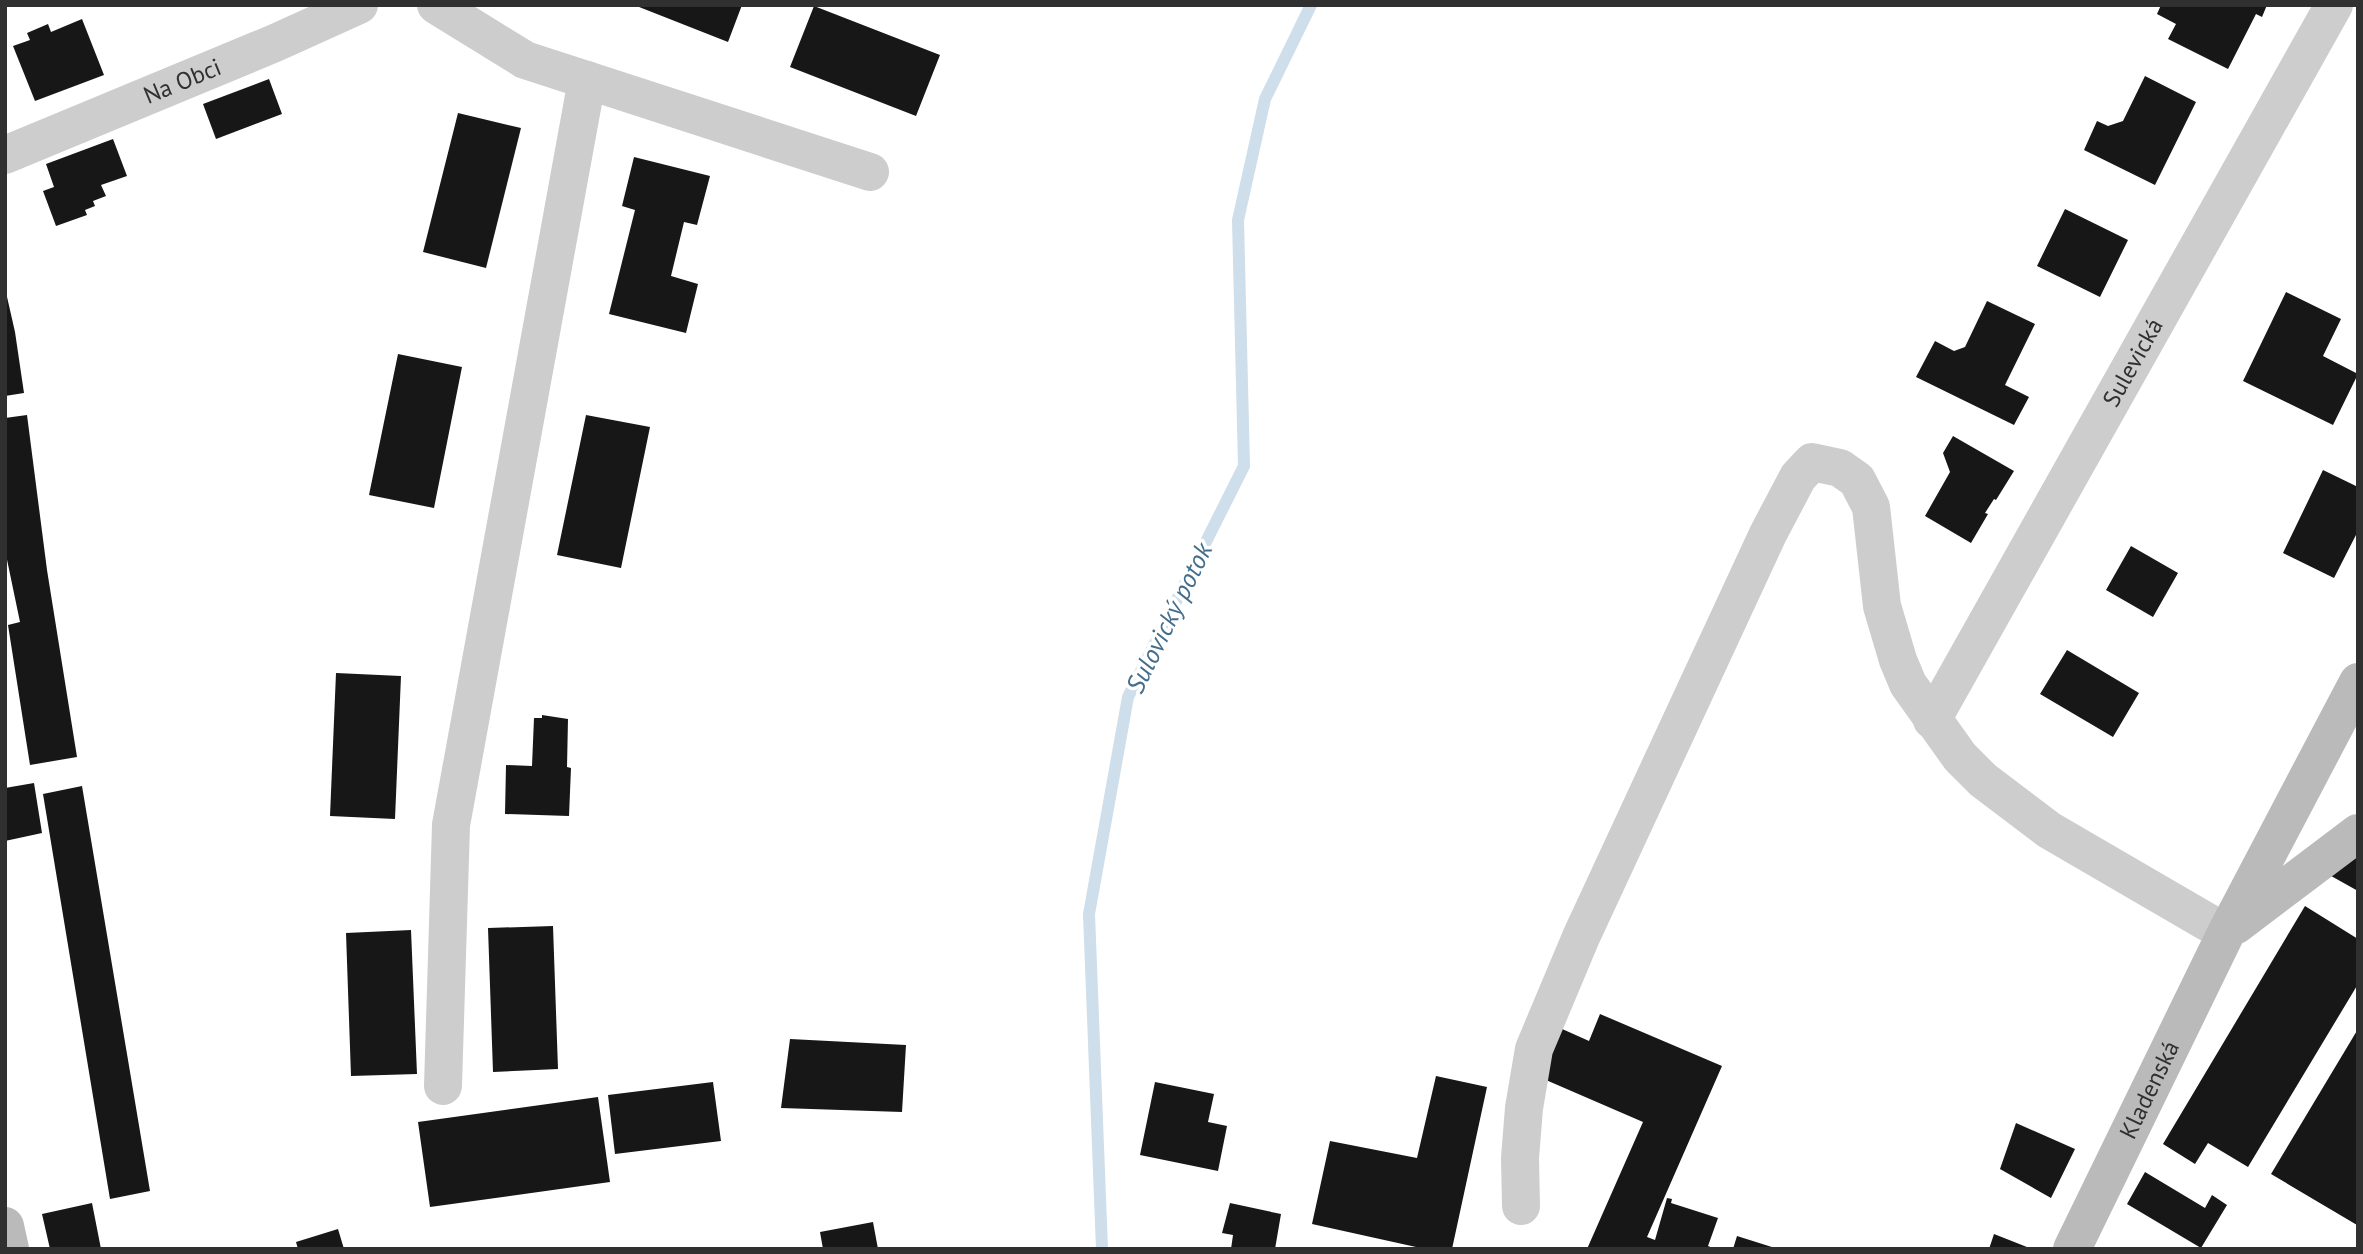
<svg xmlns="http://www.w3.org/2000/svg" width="2363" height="1254" font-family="'PT Sans',sans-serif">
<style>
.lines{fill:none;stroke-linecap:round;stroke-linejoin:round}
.stream{stroke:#cedeea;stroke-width:12}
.building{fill:#171717}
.street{stroke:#cdcdcd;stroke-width:38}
.secondary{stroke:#bababa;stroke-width:38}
.labels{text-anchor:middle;stroke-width:7;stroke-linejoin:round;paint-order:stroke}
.street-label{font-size:24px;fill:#303030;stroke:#fff}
.water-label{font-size:26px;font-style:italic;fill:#456e8c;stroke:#fff}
</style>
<rect width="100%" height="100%" fill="#fff"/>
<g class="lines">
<path class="stream" d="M1102 1249 1089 914 1128 697 1244 466 1238 220 1265 99 1311 5"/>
</g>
<path class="building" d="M634 5H742L728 42Z
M2161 5H2267L2262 17 2256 14 2228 69 2168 39 2176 24 2157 14Z
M814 6 940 55 916 116 790 67Z
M82 19 104 75 35 101 13 46 30 40 27 33 48 24 51 32Z
M2145 76 2196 102 2155 185 2084 150 2097 121 2108 126 2123 121Z
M269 79 282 114 216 139 203 104Z
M458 113 521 128 486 268 423 252Z
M113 139 127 176 101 185 106 196 93 201 95 206 85 210 87 215 56 226 43 191 54 187 46 164Z
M634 157 710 176 697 225 684 222 671 276 698 284 686 333 609 314 635 210 622 206Z
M2065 209 2128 240 2100 297 2037 266Z
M5 288 15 332 24 393 5 396Z
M2286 292 2341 319 2323 356 2358 374 2333 425 2243 381Z
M1987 301 2035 324 2005 385 2029 397 2014 425 1916 377 1935 341 1954 351 1965 347Z
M398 354 462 367 434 508 369 495Z
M27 415 47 570 77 757 30 765 8 625 20 622 5 550V418Z
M586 415 650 427 621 568 557 555Z
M1953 436 2014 471 1996 500 1994 499 1985 513 1988 514 1971 543 1925 516 1950 472 1943 453Z
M2323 470 2358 487V531L2334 578 2283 553Z
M2131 546 2178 573 2153 617 2106 590Z
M2067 650 2139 693 2113 737 2040 694Z
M336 673 401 676 395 819 330 816Z
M542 715 568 719 567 767 571 768 569 816 505 814 506 765 532 766 534 718H542Z
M34 783 42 833 5 841V788Z
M82 786 150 1191 110 1199 43 794Z
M2358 856V891L2324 872Z
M2305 906 2358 939V984L2248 1167 2208 1143 2195 1164 2163 1144Z
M553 926 558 1069 493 1072 488 928Z
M411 930 417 1074 351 1076 346 933Z
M1600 1014 1722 1066 1647 1237 1655 1240 1667 1198 1672 1199 1671 1203 1718 1218 1708 1246 1715 1249H1587L1643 1122 1539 1077 1560 1028 1589 1041Z
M2358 1029V1223L2357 1225 2271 1174Z
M790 1039 906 1045 902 1112 781 1108Z
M1436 1076 1487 1087 1452 1249H1425L1312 1224 1330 1141 1417 1158Z
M713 1082 721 1141 615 1154 608 1095Z
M1155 1082 1214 1094 1208 1122 1227 1126 1218 1171 1140 1155Z
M598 1097 610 1182 430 1207 418 1122Z
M2016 1123 2075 1149 2051 1198 2000 1169Z
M2145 1172 2205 1208 2212 1195 2227 1205 2201 1248 2127 1204Z
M92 1203 101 1249H50L42 1214Z
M1230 1203 1281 1214 1275 1249H1231L1233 1235 1222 1233Z
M873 1222 878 1249H823L820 1232Z
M338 1229 344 1249H298L296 1242Z
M1994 1234 2032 1249H1989Z
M1737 1236 1775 1248V1249H1733Z"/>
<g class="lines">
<g class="street">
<path d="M436 5 525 60 870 172"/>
<path id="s1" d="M5 155 275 43 359 5"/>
<path id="s2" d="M1932 720 2334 5"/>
<path d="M443 1086 451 825 587 80"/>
<path d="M1521 1206 1520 1158 1524 1108 1534 1049 1581 937 1768 534 1798 477 1812 462 1840 468 1857 480 1871 507 1882 606 1898 660 1908 684 1960 757 1983 780 2049 830 2226 933"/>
</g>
<g class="secondary">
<path d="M2236 925 2358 833"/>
<path d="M5 1226 10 1249"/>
<path id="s3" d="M2072 1249 2226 933 2358 682"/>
</g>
</g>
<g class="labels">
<g class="street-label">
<text dy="8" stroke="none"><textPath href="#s1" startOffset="192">Na Obci</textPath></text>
<text dy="8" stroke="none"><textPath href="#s2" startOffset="410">Sulevická</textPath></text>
<text dy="8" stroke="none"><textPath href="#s3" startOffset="177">Kladenská</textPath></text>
</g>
<g class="water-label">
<text transform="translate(1169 618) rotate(-64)" y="9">Sulovický potok</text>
</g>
</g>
<rect width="2363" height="1254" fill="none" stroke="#303030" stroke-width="14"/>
</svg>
